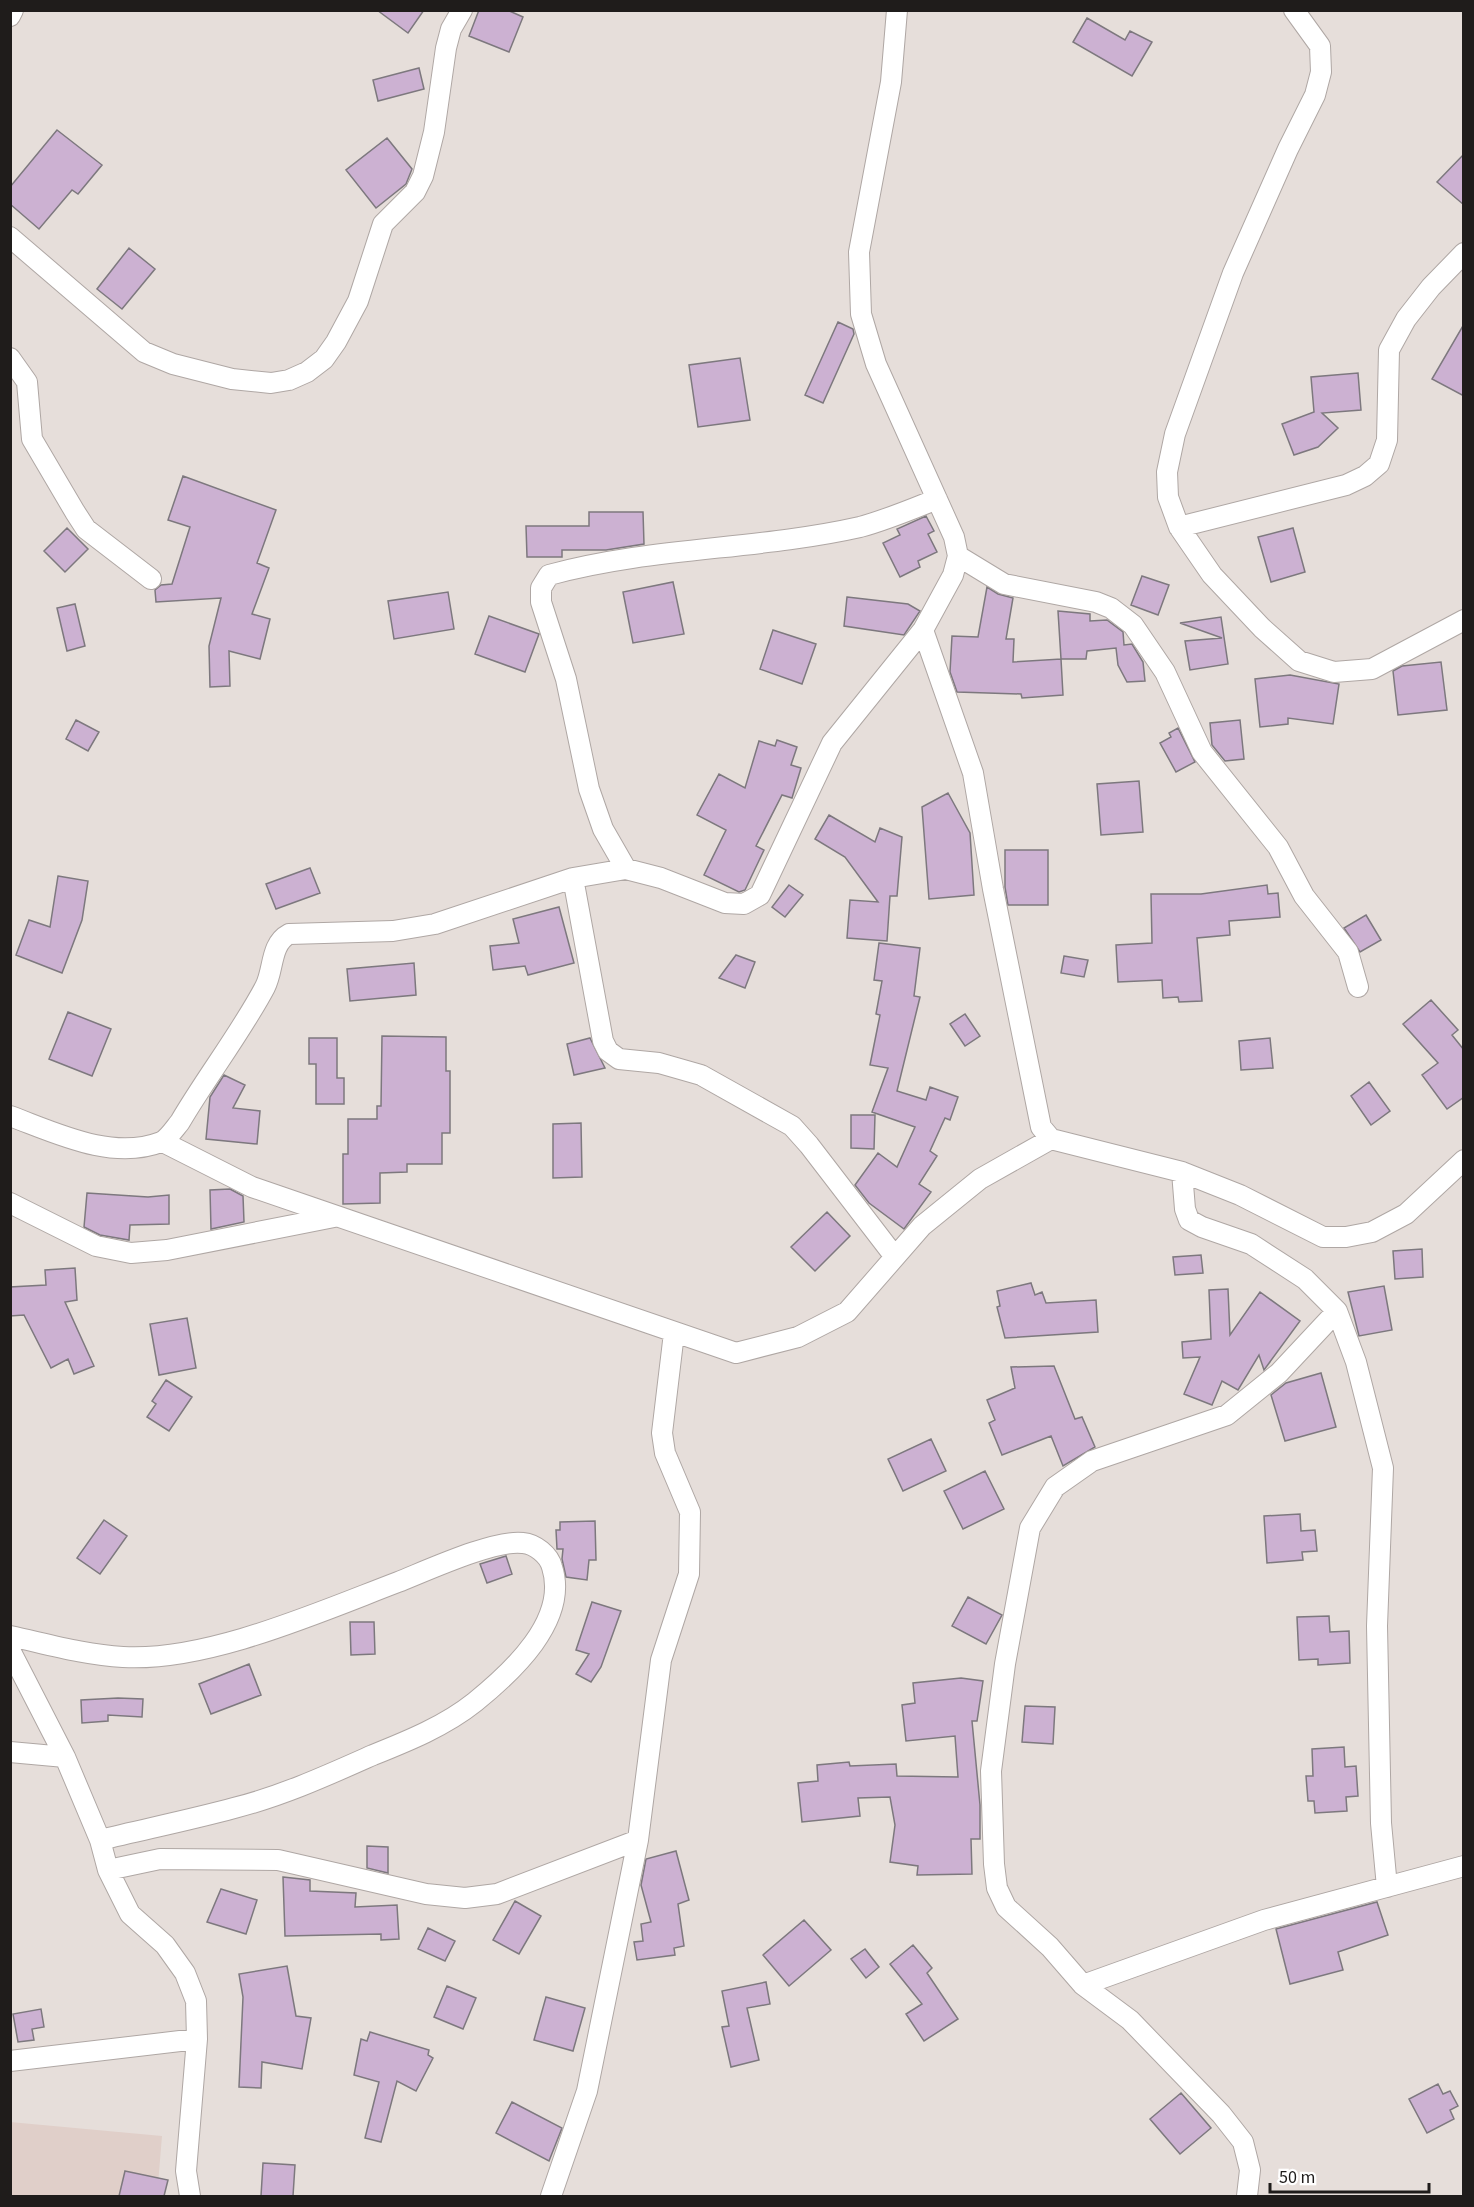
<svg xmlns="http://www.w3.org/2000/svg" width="1474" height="2207" font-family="'Source Sans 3',sans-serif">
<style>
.built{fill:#e0cfc9}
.building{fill:#ccb1d2;stroke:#7d787e;stroke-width:1.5}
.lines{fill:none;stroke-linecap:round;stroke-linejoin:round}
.street-casing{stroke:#afa7a4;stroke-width:22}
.street{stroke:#fff;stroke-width:20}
</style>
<rect width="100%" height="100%" fill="#e6deda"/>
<path class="built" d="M10 2122 162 2136 157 2196H11Z"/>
<path class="building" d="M377 10H424L408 33Z
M479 10H507L523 17 509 52 469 36Z
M1087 18 1125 40 1130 31 1152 42 1132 76 1073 42Z
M419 68 424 89 378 101 373 80Z
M57 130 102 165 78 194 72 190 39 229 10 204V187Z
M387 138 412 169 406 184 376 208 346 170Z
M1464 154V205L1437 182Z
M129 248 155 269 122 309 97 289Z
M838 322 853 329 854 334 823 403 805 395Z
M1464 324V396L1432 379Z
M740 358 750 420 698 427 689 365Z
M1358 373 1361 410 1322 413 1338 428 1318 447 1294 455 1282 424 1314 412 1311 377Z
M183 476 276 510 257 563 269 568 252 614 270 619 260 659 229 651 230 686 210 687 209 646 221 598 156 602 155 590 161 585 172 584 190 527 168 520Z
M589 512H643L644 544 606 550H562V557H527L526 526H589Z
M926 516 934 531 928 534 937 552 918 561 920 567 900 577 883 543 900 535 897 529Z
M67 528 88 549 65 572 44 551Z
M1293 528 1305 572 1271 582 1258 537Z
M1142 576 1169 585 1158 615 1131 605Z
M673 582 684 634 633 643 623 592Z
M987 587 998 594 1013 598 1006 639H1014L1013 662 1061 659 1063 695 1022 698 1021 694 957 692 950 672 952 636 978 637Z
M448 592 454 629 394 639 388 601Z
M847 597 908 604 920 611 904 635 844 626Z
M75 604 85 646 67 651 57 608Z
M1058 611 1090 614V621L1107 620 1123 632 1124 645 1132 644 1143 662 1145 681 1127 682 1118 665 1116 648 1087 651 1086 659H1061Z
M489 616 539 634 525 672 475 654Z
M1221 617 1228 664 1190 670 1185 641 1222 638 1180 623Z
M773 630 816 644 802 684 760 669Z
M1441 662 1447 710 1398 715 1393 671 1402 666Z
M1290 675 1339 684 1333 724 1288 718V724L1260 727 1255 679Z
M76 720 99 732 88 751 66 739Z
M1240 720 1244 759 1225 761 1212 745 1210 723Z
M1178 728 1195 762 1176 772 1160 743 1171 737 1169 733Z
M777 740 797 747 791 765 801 768 792 798 782 795 756 846 764 850 745 890 739 892 704 875 726 830 697 815 719 774 745 788 759 741 775 746Z
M1139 781 1143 832 1101 835 1097 784Z
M948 793 970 833 974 895 929 899 922 807Z
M829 815 875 842 880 828 902 837 897 896H890L887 941 847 938 850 900 878 902 845 857 815 839Z
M1005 850H1048V905H1008L1005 887Z
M310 868 320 893 276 909 266 884Z
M58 876 88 881 82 920 62 973 16 955 29 920 50 927Z
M789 885 803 895 785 917 772 907Z
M1267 885 1268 894 1278 893 1280 917 1229 921 1230 935 1197 938 1202 1001 1179 1002 1178 997 1163 998 1162 980 1118 982 1116 945 1152 943 1151 894H1201Z
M559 907 574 963 528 975 525 966 493 970 490 946 519 943 513 919Z
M1366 915 1381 940 1360 952 1344 928Z
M879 943 920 948 914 996 920 997 897 1091 926 1100 930 1087 958 1097 950 1120 945 1118 930 1151 937 1156 919 1184 931 1192 904 1229 869 1203 855 1185 878 1153 897 1167 915 1127 872 1112 888 1068 870 1065 880 1015 876 1014 882 981 874 980Z
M736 955 755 962 745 988 719 978Z
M1064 956 1088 960 1084 977 1061 973Z
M414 963 416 995 350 1001 347 969Z
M1431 1000 1458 1030 1452 1035 1464 1050V1097L1447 1109 1422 1075 1438 1063 1403 1024Z
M68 1012 111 1029 92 1076 49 1059Z
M965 1014 980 1036 965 1046 950 1024Z
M382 1036 446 1037V1071H450V1133H442V1164H407V1172L380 1173V1203L343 1204V1154H348V1119H377V1106H381Z
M309 1038H337V1078H344V1104H316V1064H309Z
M590 1038 605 1068 574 1075 567 1044Z
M1270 1038 1273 1068 1241 1070 1239 1041Z
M224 1075 245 1085 233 1108 260 1111 257 1144 206 1139 210 1097Z
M1369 1082 1390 1111 1371 1125 1351 1096Z
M851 1115H875L874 1149 851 1148Z
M581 1123 582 1177 553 1178V1124Z
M230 1189 243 1196 244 1222 211 1229 210 1190Z
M87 1193 148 1197 169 1195V1224L130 1225 129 1240 100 1235 84 1227Z
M827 1212 850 1236 815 1271 791 1247Z
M1422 1249 1423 1277 1395 1279 1393 1251Z
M1201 1255 1203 1273 1175 1275 1173 1257Z
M75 1268 77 1300 65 1302 94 1366 74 1374 68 1359 51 1368 24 1315 10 1316V1287L46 1285 45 1270Z
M1031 1283 1035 1295 1042 1292 1046 1303 1096 1300 1098 1332 1005 1338 997 1307 1000 1306 997 1291Z
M1384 1286 1392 1330 1359 1336 1348 1292Z
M1228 1289 1230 1335 1260 1292 1300 1321 1264 1370 1259 1355 1238 1390 1222 1381 1212 1405 1184 1394 1200 1357 1183 1358 1182 1342 1211 1339 1209 1290Z
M187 1318 196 1368 159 1375 150 1324Z
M1054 1366 1075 1419 1082 1417 1095 1447 1063 1466 1051 1436 1002 1455 989 1423 995 1420 987 1400 1015 1388 1011 1367Z
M1321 1373 1336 1427 1285 1441 1271 1395 1286 1383Z
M166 1380 192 1397 169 1431 147 1417 156 1404 152 1401Z
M931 1439 946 1471 903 1491 888 1459Z
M985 1471 1004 1509 963 1529 944 1491Z
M1300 1514 1301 1531 1315 1530 1317 1551 1302 1552 1303 1560 1267 1563 1264 1516Z
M104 1520 127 1536 100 1574 77 1558Z
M595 1521 596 1560H589L587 1580 566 1577 562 1559 563 1549H557L556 1530H560V1522Z
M506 1556 512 1574 487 1583 480 1564Z
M968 1597 1002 1615 986 1644 952 1626Z
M592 1602 621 1611 601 1667 591 1682 576 1674 589 1654 576 1650Z
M1329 1616 1330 1632 1349 1631 1350 1663 1318 1665V1659L1299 1660 1297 1617Z
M350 1622H374L375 1654 351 1655Z
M249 1664 261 1695 211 1714 199 1684Z
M961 1678 983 1681 977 1721H972L980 1805V1839H971L972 1874 917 1875 918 1866 890 1862 895 1825 890 1797 858 1798 860 1816 802 1822 798 1783 818 1781 817 1765 849 1762 850 1766 896 1764 897 1776 958 1777 955 1736 906 1741 902 1705 915 1703 913 1683Z
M118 1698 143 1699 142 1717 108 1715V1721L82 1723 81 1700Z
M1025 1706 1055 1707 1053 1744 1022 1742Z
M1344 1747 1345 1767 1356 1766 1358 1796 1346 1797 1347 1811 1315 1813 1314 1801H1308L1306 1776H1313L1312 1749Z
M367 1846 388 1847V1873L367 1868Z
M676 1851 689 1900 678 1904 684 1946 674 1948 675 1955 637 1960 634 1942 643 1941 641 1924 651 1922 641 1885 646 1859Z
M283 1877 310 1880V1891L356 1893 355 1907 397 1905 399 1939 381 1940V1934L285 1936Z
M221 1889 257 1900 246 1934 207 1922Z
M515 1901 541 1916 519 1954 493 1940Z
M1377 1902 1388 1935 1338 1952 1343 1970 1290 1984 1276 1929Z
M804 1920 831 1950 789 1986 763 1955Z
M428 1928 455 1941 445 1961 418 1949Z
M913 1945 932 1968 927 1973 958 2019 924 2041 906 2014 922 2004 890 1964Z
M865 1949 879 1967 866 1978 851 1959Z
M287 1966 296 2016 311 2018 302 2069 262 2062 261 2088 239 2087 243 1997 239 1974Z
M766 1982 770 2004 747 2008 759 2060 731 2067 722 2027 729 2026 722 1991Z
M447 1986 476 1998 463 2029 434 2017Z
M546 1997 585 2008 573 2051 534 2040Z
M41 2009 44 2027 32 2029 34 2040 18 2042 13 2014Z
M370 2032 429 2050 428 2055 433 2058 416 2091 397 2081 381 2142 365 2138 379 2082 354 2075 361 2039 367 2041Z
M1438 2084 1443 2094 1450 2091 1458 2106 1450 2110 1454 2119 1427 2133 1409 2099Z
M1181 2093 1211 2128 1180 2154 1150 2119Z
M512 2102 562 2128 549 2161 496 2133Z
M263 2163 295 2165 293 2196H261Z
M125 2171 168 2180 164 2196H119Z"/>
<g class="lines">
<g class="street-casing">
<path id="street" d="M1294 10 1320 46 1321 72 1315 95 1288 149 1233 273 1175 434 1167 472 1168 497 1179 527 1212 575 1262 628 1299 661 1334 672 1372 669 1464 620
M10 16 13 10
M10 237 144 352 173 364 232 379 271 383 289 380 307 372 324 359 336 342 358 301 383 224 415 192 423 176 434 132 446 48 451 29 462 10
M10 358 27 382 32 439 75 512 86 529 151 579
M1179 527 1346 485 1365 476 1379 464 1387 440 1389 350 1406 319 1431 287 1464 253
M958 556 1004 584 1096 602 1111 608 1133 625 1165 672 1202 752 1278 847 1304 896 1348 952 1358 987
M923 630 973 773 993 889 1041 1127 1051 1139 1182 1172 1240 1195 1323 1237H1346L1372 1232 1406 1214 1464 1160
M626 869 603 829 589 789 566 679 541 602V588L549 575C651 547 758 550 860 527 886 520 912 509 937 499
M573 878 603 1041 608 1051 619 1059 659 1063 701 1075 792 1126 809 1145 895 1257
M10 1116C56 1133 112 1161 161 1142 168 1139 175 1128 180 1122 207 1076 240 1034 265 987 274 970 270 944 289 934L393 931 435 924 573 878 626 869 661 878 725 903 744 904 760 895 832 743 923 630 953 575 958 556 954 537 876 364 861 314 859 252 891 82 897 10
M163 1142 252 1187 736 1353 798 1337 847 1312 922 1226 980 1179 1051 1139
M1182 1172 1185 1209 1189 1220 1202 1227 1251 1244 1305 1279 1337 1311 1356 1362 1383 1468 1377 1626 1381 1823 1387 1887
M10 1203 96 1246 131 1253 167 1250 334 1217
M10 1636C47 1644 85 1655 123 1657 207 1662 319 1612 398 1582 426 1571 495 1539 523 1543 535 1544 549 1555 552 1567 569 1620 512 1672 475 1702 445 1726 408 1741 373 1755 328 1775 282 1796 234 1808 190 1820 145 1829 100 1840
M10 1650 65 1757 100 1840 108 1870 130 1914 165 1945 185 1973 196 2001 197 2039 186 2171 190 2196
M10 1752 65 1757
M108 1870 160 1859 278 1860 426 1894 465 1898 497 1894 638 1840
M1083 1985 1264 1920 1464 1866
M10 2061 197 2039
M551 2196 587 2091 638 1840 661 1660 689 1574 690 1512 665 1453 662 1433 674 1333
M1247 2196 1250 2170 1243 2142 1221 2114 1130 2020 1083 1985 1050 1947 1006 1907 997 1888 994 1864 991 1771 1005 1664 1030 1528 1055 1487 1092 1461 1227 1415 1279 1373 1337 1311"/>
</g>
<use href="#street" class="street"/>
</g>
<rect width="1474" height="2207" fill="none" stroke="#1f1c1b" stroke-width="24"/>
<path d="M1270 2183v9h159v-9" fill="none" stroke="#1f1c1b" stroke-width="3"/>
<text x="1279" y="2183" font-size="18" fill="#1f1c1b" stroke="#ffffff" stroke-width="4.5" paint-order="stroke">50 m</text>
</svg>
